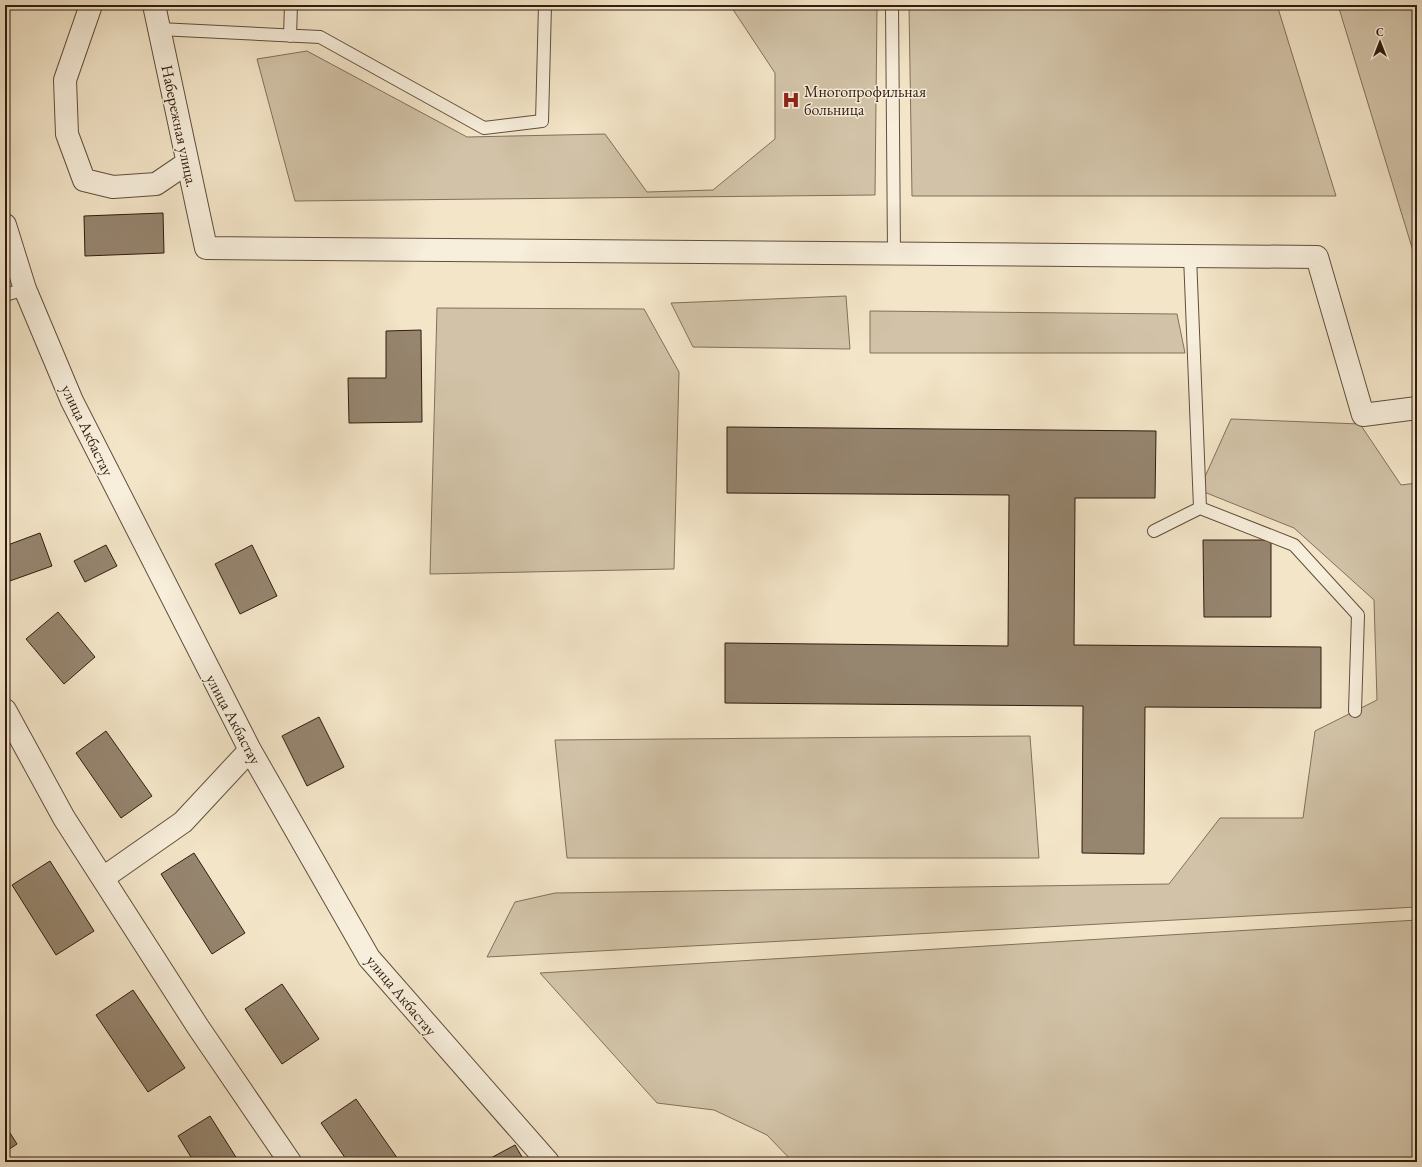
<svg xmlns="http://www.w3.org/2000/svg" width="1422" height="1167" font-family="'EB Garamond',serif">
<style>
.green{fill:#d2c3a8;stroke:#82705b}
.building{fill:#96856f;stroke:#321c0e}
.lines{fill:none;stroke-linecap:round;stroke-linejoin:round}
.lane-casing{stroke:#624e3c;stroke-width:14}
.street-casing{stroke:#624e3c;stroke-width:24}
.lane{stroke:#f7eedb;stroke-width:12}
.street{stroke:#f7eedb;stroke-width:22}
.labels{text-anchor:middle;stroke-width:3;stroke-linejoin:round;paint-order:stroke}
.poi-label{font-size:16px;fill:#321c0e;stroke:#f7eedb;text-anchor:start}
.street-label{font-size:16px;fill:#321c0e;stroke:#f7eedb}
</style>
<rect width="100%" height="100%" fill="#f3e5c8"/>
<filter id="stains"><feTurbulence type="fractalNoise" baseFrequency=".005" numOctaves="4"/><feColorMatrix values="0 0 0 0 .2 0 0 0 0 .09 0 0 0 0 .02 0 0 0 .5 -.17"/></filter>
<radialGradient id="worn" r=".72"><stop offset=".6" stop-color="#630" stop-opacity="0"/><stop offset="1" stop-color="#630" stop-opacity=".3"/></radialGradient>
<path class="green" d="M730 5H796L877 8 875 195 295 201 257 59 307 51 467 137 605 134 647 192 713 190 775 139V73Z
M909 5H1277L1336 196H912Z
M1338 5H1417V264Z
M846 296 850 349 693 347 671 303Z
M437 308 644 309 679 372 674 569 430 574Z
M870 311 1177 314 1185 353H870Z
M1231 419 1360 424 1401 485 1417 483V907L487 957 515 902 555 893 1169 884 1220 818H1303L1315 731 1377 700 1374 600 1294 528 1199 490Z
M1030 736 1039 858H567L555 740Z
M1417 920V1162H793L767 1135 714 1110 657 1103 540 973Z"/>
<path class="building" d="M163 213 164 253 85 256 84 216Z
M421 330 422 422 349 423 348 378H386V331Z
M727 427 1156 431 1155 498H1075L1074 645 1321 647V708L1145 707 1144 854 1082 853 1083 706 725 703V643L1008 646 1009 495 727 493Z
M40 533 52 566 7 582 5 576V546Z
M1203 540H1271V617H1204Z
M106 545 117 566 85 582 74 561Z
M252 545 277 596 240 614 215 564Z
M58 612 95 657 64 684 26 639Z
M319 717 344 767 307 786 282 736Z
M106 731 152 796 121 818 76 753Z
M194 853 245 933 212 954 161 874Z
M50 861 94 931 56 955 12 885Z
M282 984 319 1039 282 1064 245 1009Z
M133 990 185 1068 148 1092 96 1015Z
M356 1099 400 1162H348L321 1123Z
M210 1116 239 1162H194L178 1136Z
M5 1125 17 1144 5 1152Z
M515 1145 525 1162H488L487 1160Z"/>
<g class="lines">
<g class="lane-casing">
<path id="lane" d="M892 5 894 253
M159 29 320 37 484 128 542 121 545 5
M290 36 291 5
M1190 256 1200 508 1294 545 1358 615 1355 711
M5 295 25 289
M1154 531 1200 508"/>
</g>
<g class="street-casing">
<path id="street" d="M91 5 65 80 67 134 84 180 113 187 156 184 187 163
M154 5 206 248 1317 257 1363 415 1417 408
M5 225 25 289 72 401 250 750 369 958 548 1162
M5 710 64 818 198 1027 290 1162
M103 878 183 822 250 750"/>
</g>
<use href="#lane" class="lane"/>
<use href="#street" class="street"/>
</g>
<defs>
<g id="hospital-bare" transform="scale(1.38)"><path d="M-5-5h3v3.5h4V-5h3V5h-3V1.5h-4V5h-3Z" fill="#8f2418" stroke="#f7eedb" stroke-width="2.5" paint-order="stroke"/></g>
</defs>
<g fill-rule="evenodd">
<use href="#hospital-bare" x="791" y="100"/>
</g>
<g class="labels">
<g class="poi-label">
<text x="804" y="97">Многопрофильная<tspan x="804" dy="18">больница</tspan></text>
</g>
<g class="street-label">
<text transform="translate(180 126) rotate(78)" y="6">Набережная улица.</text>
<text transform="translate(88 430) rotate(64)" y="6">улица Акбастау</text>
<text transform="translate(234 719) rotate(62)" y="6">улица Акбастау</text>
<text transform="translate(402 995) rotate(50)" y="6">улица Акбастау</text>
</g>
</g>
<rect width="1422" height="1167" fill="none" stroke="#f3e5c8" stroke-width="20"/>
<rect x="6" y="6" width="1410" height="1155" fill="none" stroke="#321c0e" stroke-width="2"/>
<rect x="10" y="10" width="1402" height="1147" fill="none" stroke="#321c0e"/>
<g transform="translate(1380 42)" stroke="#f7eedb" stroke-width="3" paint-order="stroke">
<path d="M0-3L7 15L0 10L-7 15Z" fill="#321c0e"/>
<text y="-6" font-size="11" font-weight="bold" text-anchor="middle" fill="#321c0e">С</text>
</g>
<rect width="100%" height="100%" filter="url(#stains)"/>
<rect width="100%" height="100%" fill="url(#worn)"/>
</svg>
